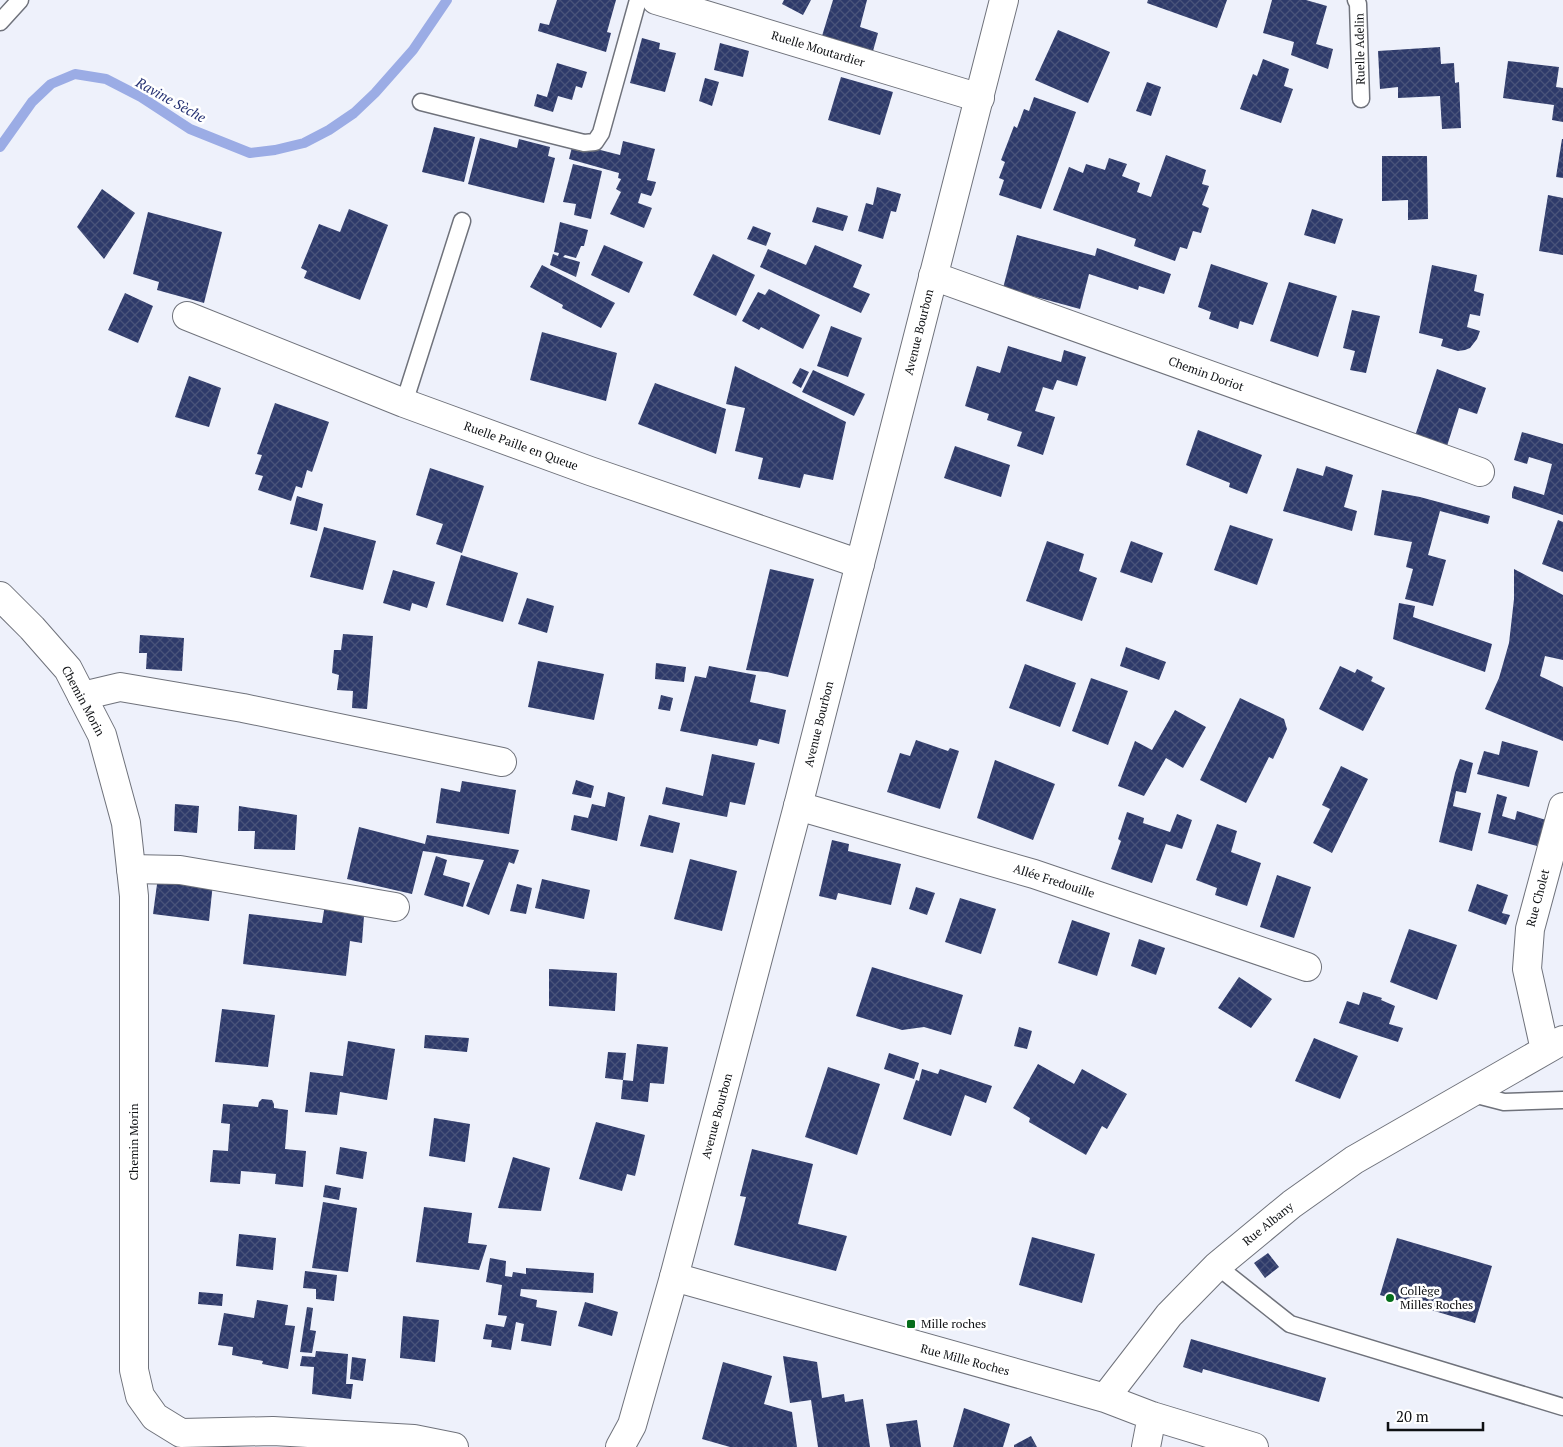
<svg xmlns="http://www.w3.org/2000/svg" width="1563" height="1447" font-family="'PT Serif',serif">
<style>
.lines{fill:none;stroke-linecap:round;stroke-linejoin:round}
.stream{stroke:#9bace5;stroke-width:10}
.building{fill:url(#building-cross-hatch)}
.lane-casing{stroke:#6f727b;stroke-width:19}
.street-casing{stroke:#6f727b;stroke-width:30}
.secondary-casing{stroke:#6f727b;stroke-width:30}
.lane{stroke:#fff;stroke-width:16}
.street{stroke:#fff;stroke-width:28}
.secondary{stroke:#fff;stroke-width:28}
.poi-dot{fill:#056d1c;stroke:#fff;stroke-width:2}
.labels{text-anchor:middle;stroke-width:5;stroke-linejoin:round;paint-order:stroke}
.street-label{font-size:12px;fill:#0e1013;stroke:#fff}
.poi-label{font-size:12px;fill:#0e1013;stroke:#fff;text-anchor:start}
.water-label{font-size:14px;font-style:italic;fill:#243072;stroke:#fff}
</style>
<defs>
<pattern id="building-cross-hatch" width="8" height="8" patternUnits="userSpaceOnUse" patternTransform="scale(1.25)"><rect width="8" height="8" fill="#2e3a6a"/><path d="M0 0l8 8M0 8l8-8" fill="none" stroke="#49537a"/></pattern>
</defs>
<rect width="100%" height="100%" fill="#eef1fb"/>
<g class="lines">
<path class="stream" d="M0 147 32 102 51 84 75 74 106 79 141 97 190 129 250 153 275 150 304 143 329 130 354 113 375 93 413 50 447 0"/>
</g>
<path class="building" d="M557 0H616L607 32 611 33 606 52 538 31 540 23 549 25Z
M784 0H811L803 15 782 4Z
M833 0H867L860 27 878 33 873 51 822 36Z
M1148 0H1227L1217 28 1147 3Z
M1272 0H1306L1327 6 1316 44 1333 49 1328 69 1291 55 1294 42 1263 33Z
M1058 30 1110 52 1088 103 1035 80Z
M642 38 660 43 659 49 676 53 665 92 630 83Z
M720 43 749 51 743 77 714 70Z
M1440 47 1441 64 1454 63 1455 83 1459 82 1461 128 1442 129 1440 96 1398 98V87L1380 89 1378 51Z
M1263 59 1289 69 1284 86 1293 89 1281 123 1240 109 1253 74 1257 76Z
M1508 61 1559 67 1556 87 1563 88V122L1552 120 1554 105 1503 98Z
M557 63 587 72 582 88 576 86 572 100 558 96 553 112 534 106 537 94 547 97Z
M841 77 893 92 880 135 828 120Z
M705 78 719 82 712 106 699 101Z
M1147 82 1161 87 1151 116 1136 111Z
M1034 97 1076 112 1041 209 999 195 1004 180 999 178 1005 162 1001 160 1014 126 1017 128 1024 109 1029 111Z
M434 127 475 137 464 182 422 172Z
M480 138 517 148 519 139 550 147 548 156 555 158 544 203 468 184Z
M1562 139H1563V178L1556 177Z
M623 141 655 149 647 180 656 182 653 192 651 196 641 193 638 203 652 208 644 228 610 214 621 192 616 189 621 179 618 178 619 173 569 159 573 143 620 155Z
M1166 155 1206 170 1202 184 1209 186 1202 205 1209 208 1201 233 1193 231 1187 249 1180 247 1175 261 1134 246 1136 239 1053 210 1069 167 1083 173 1086 164 1105 170 1109 158 1127 164 1122 176 1140 183 1137 192 1151 197Z
M1382 156H1427L1428 219 1408 220V200L1382 201Z
M573 164 602 171 591 219 574 215 576 204 563 202Z
M877 187 901 194 896 212 891 211 883 239 858 231 866 203 873 205Z
M102 189 135 213 104 259 77 227Z
M1548 195 1563 198V255L1539 251Z
M817 207 848 216 843 231 812 222Z
M349 209 388 225 360 300 304 278 307 271 301 268 319 224 340 232Z
M1312 209 1343 219 1335 244 1304 235Z
M148 212 222 232 204 303 157 290 159 282 133 274Z
M560 222 588 230 584 246H581L576 258 565 255 563 257 580 262 576 277 550 265 553 254 558 256 559 253 554 252Z
M753 226 771 233 766 246 747 239Z
M1017 235 1095 256 1097 248 1171 274 1164 294 1139 286 1138 290 1089 274 1080 309 1003 288Z
M604 245 643 262 629 293 591 275Z
M815 245 862 265 853 287 870 294 861 313 760 267 768 249 806 265Z
M713 254 755 275 736 316 693 295Z
M1211 264 1268 283 1253 325 1240 321 1238 329 1209 319 1211 312 1198 307Z
M542 265 615 303 601 328 562 308 563 305 530 287Z
M1432 265 1477 275 1474 291 1484 294 1480 316 1470 314 1467 327 1480 331 1477 339 1470 348 1465 350 1458 351 1441 346 1443 339 1419 333Z
M1289 282 1337 296 1318 357 1270 341Z
M769 289 820 315 803 349 761 327 759 330 742 321 758 292 765 295Z
M125 293 153 306 138 343 108 330Z
M1352 310 1380 316 1366 373 1350 370 1355 351 1343 348Z
M831 326 862 338 848 377 817 366Z
M542 332 617 353 606 401 530 380Z
M1008 346 1061 362 1064 350 1086 357 1077 386 1057 380 1053 390 1043 387 1035 411 1055 417 1043 455 1017 446 1022 432 987 420 989 414 965 406 977 366 1000 373Z
M735 366 846 422 833 480 804 474 800 488 758 479 763 458 735 451 745 408 726 404Z
M800 368 809 372 801 388 792 383Z
M1437 369 1486 388 1477 414 1459 408 1447 446 1415 436Z
M813 370 865 394 854 416 802 392Z
M189 376 221 388 209 427 175 417Z
M655 383 726 409 716 454 638 424Z
M275 403 329 422 312 472 307 470 302 488 296 486 291 501 258 490 263 476 255 474 262 455 257 454Z
M1198 430 1262 455 1247 494 1229 487 1230 483 1186 465Z
M1522 432 1563 444V515L1512 498V493L1514 486 1544 495 1552 464 1529 457 1527 464 1514 460Z
M955 446 1010 465 1001 497 944 478Z
M1326 466 1353 475 1344 507 1357 511 1352 531 1283 511 1297 468 1323 476Z
M430 468 484 486 462 553 436 544 443 524 416 515Z
M1382 490 1420 497 1490 516 1488 524 1440 511 1428 555 1446 560 1433 606 1405 599 1413 569 1406 567 1412 542 1374 535Z
M297 496 323 504 317 531 290 524Z
M1558 520 1563 522V572L1542 564Z
M1230 525 1273 539 1257 585 1214 570Z
M324 527 376 541 363 590 310 577Z
M1047 541 1084 554 1079 571 1097 578 1082 621 1026 601Z
M1131 541 1163 553 1152 583 1120 572Z
M461 555 518 573 503 622 446 605Z
M770 569 814 579 788 677 767 672 746 670Z
M1514 569 1563 595V660L1545 656 1540 676 1563 687V741L1485 709 1499 678 1509 643 1514 599Z
M393 570 435 582 427 608 412 603 410 611 383 603Z
M527 598 554 606 547 633 518 624Z
M1399 603 1415 606 1413 617 1492 644 1485 672 1393 639Z
M343 634 373 636 367 709 352 708 353 691 337 690 339 675 332 673 334 650H341Z
M140 635 184 638 182 671 146 669 147 653H139Z
M1126 647 1166 662 1159 680 1120 666Z
M538 661 604 674 594 720 528 707Z
M656 663 686 667 684 682 655 679Z
M1025 664 1076 683 1060 727 1009 708Z
M709 666 756 675 750 702 786 710 779 744 759 739 757 746 680 731 695 676 706 678Z
M1340 666 1355 673 1357 669 1373 677 1371 681 1385 688 1363 731 1319 709Z
M1091 678 1128 691 1108 745 1072 731Z
M661 695 673 698 670 711 658 709Z
M1240 698 1284 719 1287 729 1273 759 1269 757 1246 803 1200 780Z
M1175 710 1206 727 1183 768 1166 758 1144 796 1118 786 1135 741 1152 750Z
M916 740 948 751 950 748 959 751 940 809 887 792 900 753 910 756Z
M1502 741 1538 751 1529 787 1477 774 1484 751 1499 755Z
M712 754 755 763 745 805 730 802 727 817 662 804 666 787 703 796Z
M1460 759 1473 763 1466 793 1456 791 1453 806 1481 813 1472 851 1439 842 1455 773Z
M995 760 1055 784 1033 840 977 818Z
M1341 766 1368 779 1332 853 1313 843 1330 809 1322 805Z
M576 780 594 786 591 798 572 794Z
M462 781 516 790 509 834 436 823 441 788 460 792Z
M608 792 625 797 617 841 571 830 574 815 588 818 592 804 605 807Z
M1497 794 1507 797 1502 816 1515 820 1517 811 1546 820 1537 846 1488 833Z
M175 804 199 806 197 833 174 831Z
M239 806 297 815 295 850 254 849 255 831H238Z
M1127 812 1144 818 1143 823 1170 832 1177 814 1192 820 1182 849 1166 844 1152 883 1111 869 1121 841 1118 839Z
M649 815 680 823 673 853 640 846Z
M1217 824 1237 831 1231 852 1261 863 1247 906 1215 895 1217 888 1196 880Z
M359 827 425 844 427 835 519 850 514 864 509 862 489 915 466 906 484 860 423 851 412 894 347 879Z
M832 840 849 844 848 851 901 864 891 905 838 893 836 900 819 896Z
M436 856 447 860 443 875 470 883 463 907 424 895Z
M690 859 737 871 722 931 674 919Z
M1277 875 1311 887 1294 938 1260 927Z
M158 877 213 883 209 921 153 914Z
M542 879 590 890 584 919 535 908Z
M517 884 532 888 526 914 510 911Z
M1477 884 1508 895 1502 913 1510 915 1506 925 1468 911Z
M916 887 935 893 927 915 909 909Z
M326 898 365 902 362 943 350 941 346 976 243 964 249 914 322 923Z
M960 898 996 909 981 954 945 942Z
M1072 920 1110 933 1097 976 1058 963Z
M1409 929 1457 945 1437 1000 1390 982Z
M1139 939 1165 948 1156 975 1131 966Z
M872 967 963 995 951 1035 924 1027 902 1030 856 1016Z
M549 969 617 973 615 1011 549 1006Z
M1239 977 1272 999 1251 1028 1218 1008Z
M1363 992 1382 998 1381 1000 1395 1006 1389 1024 1403 1028 1398 1042 1339 1023 1347 1001 1359 1005Z
M222 1009 275 1015 268 1067 215 1062Z
M1019 1027 1032 1031 1027 1049 1014 1046Z
M425 1035 469 1038 467 1052 424 1048Z
M1314 1038 1358 1056 1340 1099 1295 1081Z
M348 1041 395 1049 387 1100 340 1092 337 1115 305 1112 310 1072 343 1076Z
M637 1044 668 1047 664 1084 650 1083 648 1102 621 1099 623 1080 605 1078 608 1052 626 1053 623 1080 633 1081Z
M889 1053 919 1063 914 1079 884 1069Z
M1038 1064 1074 1084 1082 1069 1127 1094 1107 1129 1102 1126 1086 1155 1029 1122 1030 1118 1013 1108Z
M828 1067 880 1084 857 1155 805 1137Z
M922 1069 938 1074 940 1069 992 1086 986 1103 965 1095 951 1136 903 1119 916 1080 919 1081Z
M262 1099 272 1100 274 1104V1108L288 1110 285 1149 306 1151 303 1187 275 1184 276 1174 241 1171 240 1184 210 1182 213 1150 228 1151 230 1124 221 1123 223 1104 258 1107 259 1102Z
M434 1118 470 1124 465 1162 429 1156Z
M596 1122 645 1135 635 1176 627 1174 622 1191 579 1179Z
M340 1147 367 1152 363 1179 336 1174Z
M752 1149 813 1164 798 1224 847 1236 836 1271 734 1245 746 1197 740 1196Z
M513 1157 550 1168 541 1211 498 1208Z
M325 1185 341 1188 339 1200 323 1197Z
M323 1202 357 1208 348 1272 312 1268Z
M424 1207 472 1213 468 1243 487 1245 479 1270 416 1262Z
M239 1234 276 1238 273 1270 236 1266Z
M1032 1237 1095 1254 1082 1303 1019 1285Z
M1397 1238 1492 1266 1475 1323 1380 1295Z
M1268 1253 1279 1267 1265 1278 1254 1263Z
M490 1258 506 1261 505 1276 512 1277 513 1272 526 1274V1268L594 1273 593 1293 521 1289 520 1296 537 1300 536 1307 557 1311 551 1346 521 1341 524 1324 516 1322 511 1350 491 1347 492 1340 483 1339 486 1324 504 1327 507 1316 498 1315 502 1285 486 1282Z
M305 1271 337 1275 334 1301 316 1299V1289L303 1288Z
M199 1292 223 1294 222 1306 198 1304Z
M257 1300 288 1305 285 1325 295 1326 288 1369 262 1364 263 1361 232 1355 233 1347 218 1345 224 1313 254 1318Z
M585 1302 618 1312 612 1336 578 1326Z
M307 1307 313 1308 310 1330 316 1331 312 1353 300 1352Z
M403 1316 439 1320 435 1362 400 1358Z
M1191 1339 1326 1378 1319 1402 1203 1369 1202 1373 1183 1367Z
M316 1351 348 1354 346 1384H353L351 1399 312 1394 314 1367 300 1366 302 1356 315 1357Z
M783 1356 817 1362 822 1398 844 1394 845 1402 863 1399 870 1447H818L811 1400 790 1403Z
M352 1357 366 1359 363 1381 350 1379Z
M723 1362 772 1376 764 1404 792 1412 797 1447H730L702 1439Z
M964 1408 1010 1424 1003 1447H953Z
M917 1420 921 1447H890L886 1424Z
M1031 1436 1037 1447H1014V1445Z"/>
<g class="lines">
<g class="lane-casing">
<path id="lane" d="M1356 0 1358 4 1361 99
M0 22 20 0
M421 102 584 143 595 142 601 133 638 0
M404 403 462 221
M1469 1093 1504 1102 1563 1100
M1217 1266 1290 1324 1563 1407"/>
</g>
<g class="street-casing">
<path id="street" d="M656 0 980 98
M933 276 1480 472
M187 316 404 403 590 471 860 564
M82 696 120 687 243 708 502 762
M798 806 1034 874 1307 967
M131 869 180 870 395 907
M1545 1050 1527 969 1530 929 1563 807
M674 1277 1105 1398 1152 1416 1254 1447
M1105 1398 1169 1315 1217 1266 1292 1204 1354 1160 1563 1040
M1146 1447 1152 1416"/>
</g>
<g class="secondary-casing">
<path id="secondary" d="M0 596 32 628 68 669 102 735 126 823 134 896V1370L140 1396 155 1417 181 1433 273 1431 414 1439 454 1447
M620 1447 632 1425 674 1277 798 806 1004 0"/>
</g>
<use href="#lane" class="lane"/>
<use href="#street" class="street"/>
<use href="#secondary" class="secondary"/>
</g>
<g class="poi-dot">
<circle cx="1390" cy="1298" r="5"/>
<rect x="906" y="1319" width="10" height="10" rx="2.5"/>
</g>
<g class="labels">
<g class="street-label">
<text transform="translate(818 49) rotate(17)" y="4">Ruelle Moutardier</text>
<text transform="translate(1360 49) rotate(-91)" y="4">Ruelle Adelin</text>
<text transform="translate(919 332) rotate(-76)" y="4">Avenue Bourbon</text>
<text transform="translate(1206 374) rotate(20)" y="4">Chemin Doriot</text>
<text transform="translate(521 446) rotate(20)" y="4">Ruelle Paille en Queue</text>
<text transform="translate(83 701) rotate(62)" y="4">Chemin Morin</text>
<text transform="translate(819 724) rotate(-76)" y="4">Avenue Bourbon</text>
<text transform="translate(1054 881) rotate(18)" y="4">Allée Fredouille</text>
<text transform="translate(1538 898) rotate(-75)" y="4">Rue Cholet</text>
<text transform="translate(717 1116) rotate(-75)" y="4">Avenue Bourbon</text>
<text transform="translate(134 1142) rotate(-90)" y="4">Chemin Morin</text>
<text transform="translate(1268 1224) rotate(-39)" y="4">Rue Albany</text>
<text transform="translate(965 1360) rotate(15)" y="4">Rue Mille Roches</text>
</g>
<g class="poi-label">
<text x="1400" y="1295">Collège<tspan x="1400" dy="14">Milles Roches</tspan></text>
<text x="921" y="1328">Mille roches</text>
</g>
<g class="water-label">
<text transform="translate(171 100) rotate(29)" y="5">Ravine Sèche</text>
</g>
</g>
<path d="M1388 1422v8h95v-8" fill="none" stroke="#0e1013" stroke-width="2.5"/>
<text x="1396" y="1422" font-size="15" fill="#0e1013" stroke="#ffffff" stroke-width="4" paint-order="stroke">20 m</text>
</svg>
